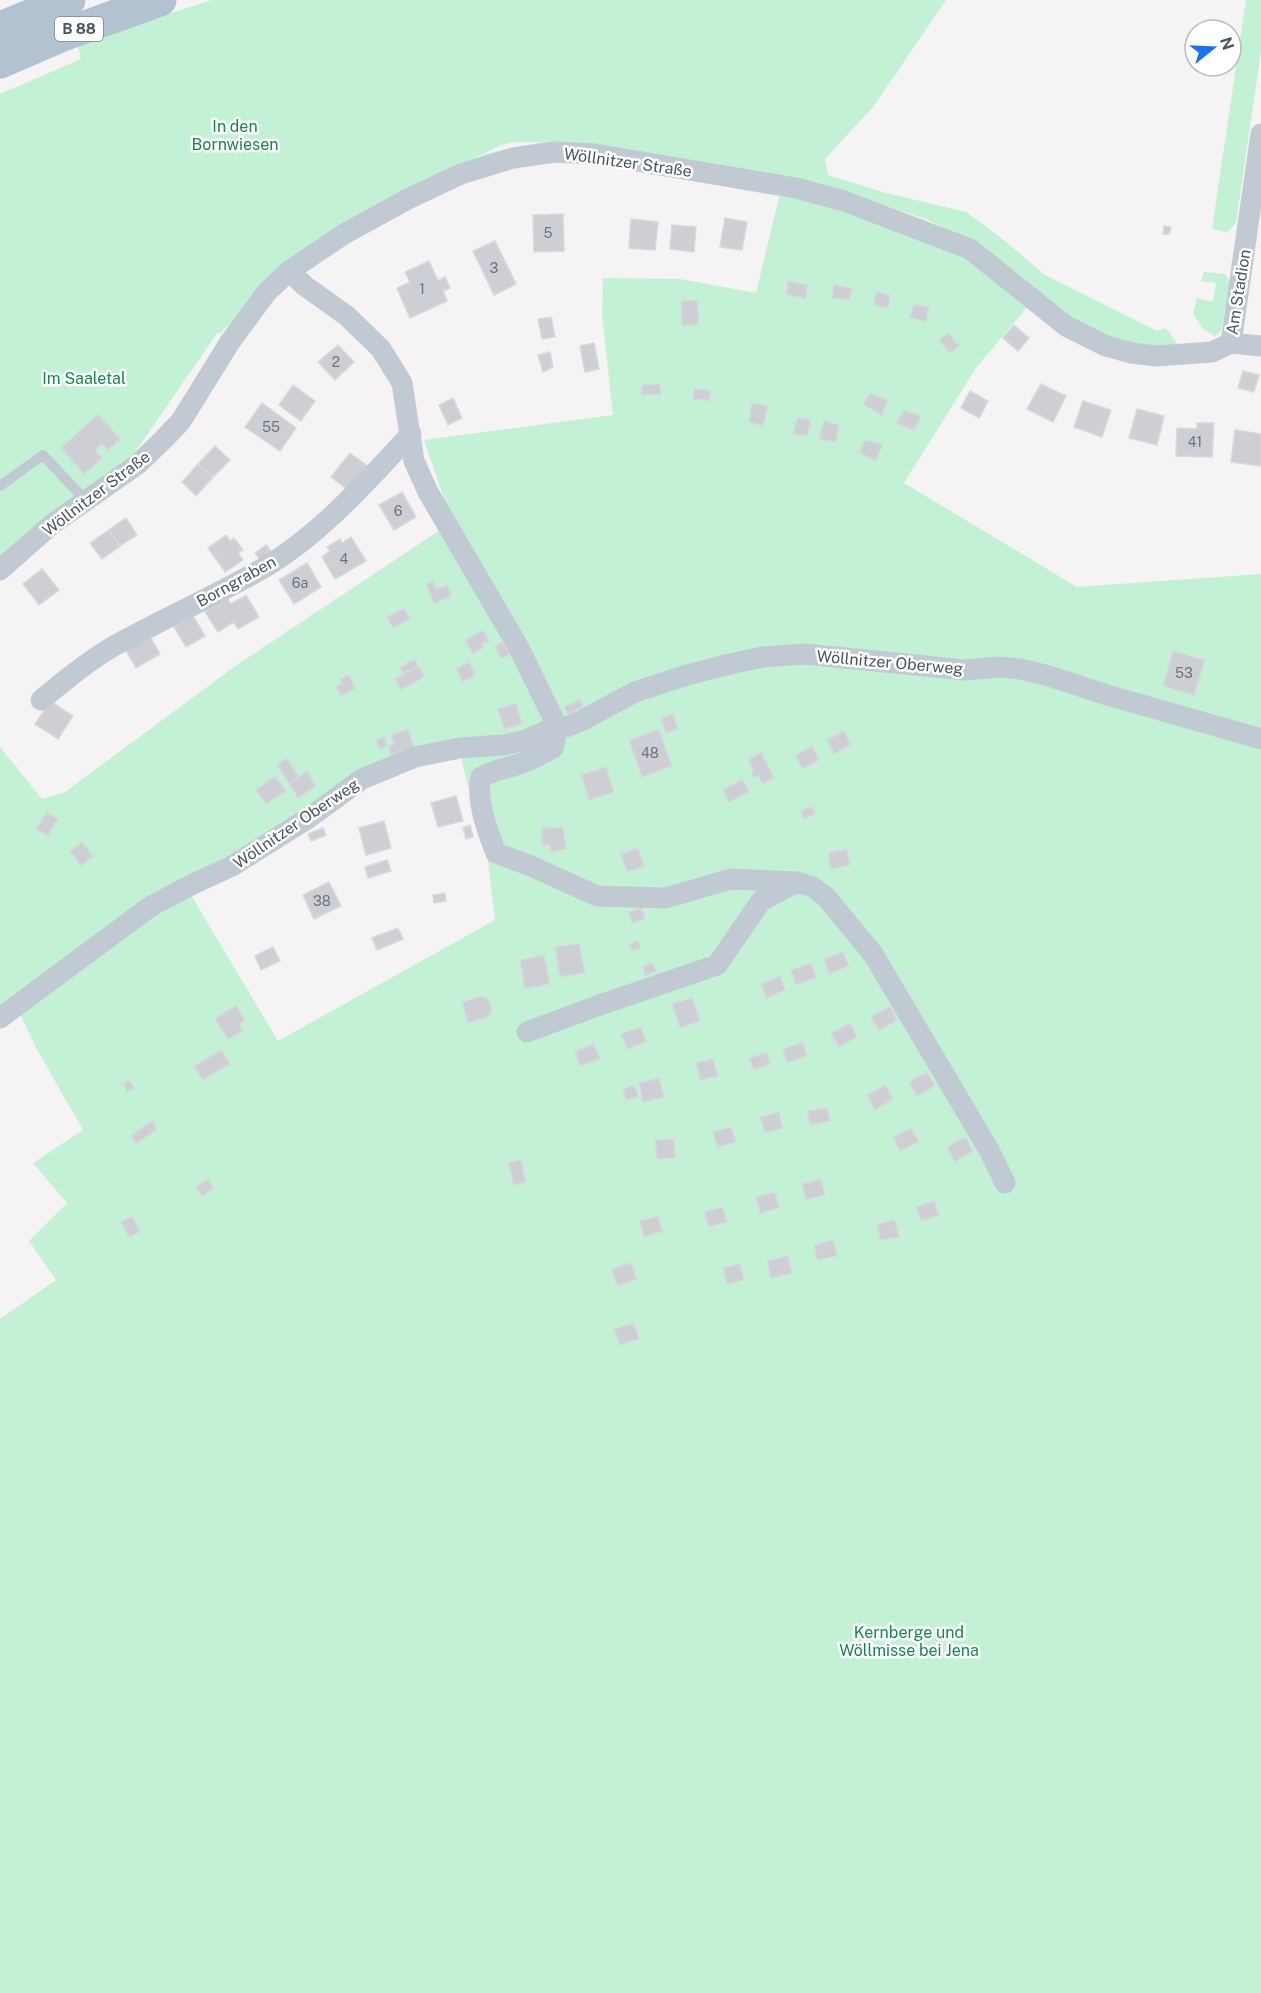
<svg xmlns="http://www.w3.org/2000/svg" width="1261" height="1993" font-family="'Public Sans',sans-serif">
<style>
.green{fill:#c3f1d5;fill-rule:evenodd}
.building{fill:#cdcfd5;stroke:#d7d9de;stroke-width:1.5}
.lines{fill:none;stroke-linecap:round;stroke-linejoin:round}
.lane{stroke:#c1cad2;stroke-width:10}
.street{stroke:#c1cad2;stroke-width:21}
.primary{stroke:#b3c2d1;stroke-width:33}
.labels{text-anchor:middle;stroke-width:5;stroke-linejoin:round;paint-order:stroke}
.number-label{font-size:14px;fill:#6b747e}
.shield{fill:#fff;stroke:#808990;stroke-width:1.5}
.shield-label{font-size:15px;font-weight:bold;fill:#4a5661}
.park-label{font-size:16px;fill:#17864f;stroke:#fff}
.street-label{font-size:16px;fill:#4a5661;stroke:#fff}
</style>
<rect width="100%" height="100%" fill="#f5f3f3"/>
<path class="green" d="M212 0H946L873 107 825 159 828 175 886 193 966 212 1005 241 1045 275 1157 331 1166 328 1175 340 1178 347 1129 346 1076 324 973 243 928 220 872 201 621 153 467 168 241 312 220 334 218 332 133 455 0 558V94L81 59 77 43ZM516 142H543L493 152 473 159 501 145Z
M1246 0H1261V51L1236 223 1226 233 1212 228Z
M780 193 847 209 947 245 1029 305 976 368 904 483 1077 587 1261 574V1993H0V1319L56 1280 29 1241 67 1203 33 1163 83 1130 35 1046 14 1001 0 1008V747L42 799 65 792 234 667 452 522 424 440 613 415 602 315 603 278 680 279 756 293ZM458 744 479 833 487 851 495 920 278 1041 182 880 233 860 423 750Z
M1204 272 1226 274 1230 283 1221 331 1215 336 1203 329 1193 314 1197 298 1213 302 1216 283 1201 281Z"/>
<path class="building" d="M563 214 564 251 534 252 533 215Z
M725 218 747 222 742 250 720 247Z
M631 219 658 222 655 250 629 248Z
M672 225 696 227 694 252 670 249Z
M1164 226 1171 227 1169 234H1163Z
M495 241 516 284 494 295 473 251Z
M429 261 438 281 445 277 450 288 443 291 447 301 410 318 397 288 410 282 405 272Z
M788 281 807 285 806 299 786 294Z
M834 285 852 288 849 300 832 298Z
M876 292 890 295 888 308 874 305Z
M697 300 699 324 682 326 681 301Z
M914 304 929 307 926 322 910 317Z
M551 317 555 337 542 339 538 319Z
M1014 325 1029 338 1018 351 1003 338Z
M948 333 959 346 950 353 939 340Z
M594 343 599 369 585 372 580 346Z
M338 345 354 362 335 380 318 362Z
M550 352 553 367 543 372 538 355Z
M1243 371 1259 375 1254 392 1238 388Z
M660 384 661 395 641 394 642 385Z
M1041 384 1066 396 1053 422 1027 409Z
M293 385 315 401 301 421 279 405Z
M694 389 710 390V400L693 399Z
M970 391 988 401 979 418 961 408Z
M870 393 888 400 882 415 863 404Z
M453 398 462 418 448 425 439 405Z
M1083 401 1111 410 1102 437 1074 427Z
M262 403 296 428 280 451 245 427Z
M752 403 768 406 763 426 749 422Z
M1137 409 1164 416 1157 445 1129 438Z
M904 410 921 416 914 430 896 423Z
M98 414 120 439 108 450 102 444 95 450 102 458 84 474 61 448Z
M797 418 811 420 807 436 793 434Z
M824 421 839 425 836 442 819 439Z
M1197 423H1214L1212 457 1176 456 1177 428 1197 429Z
M1235 430 1261 434V466L1231 462Z
M865 440 883 445 875 461 859 452Z
M215 446 230 460 213 477 198 464Z
M350 453 370 468 352 493 331 477Z
M198 464 213 477 196 496 182 482Z
M402 492 416 517 394 530 379 505Z
M126 518 137 535 120 546 109 530Z
M109 530 120 546 102 559 90 543Z
M226 535 230 541 234 538 243 550 238 553 243 560 225 572 208 548Z
M351 537 366 561 335 579 322 557 330 551 327 547 340 539 342 543Z
M266 545 274 555 263 564 255 553Z
M307 563 321 587 294 604 279 580Z
M42 569 59 590 39 605 23 584Z
M433 581 437 589 447 585 452 595 435 604 426 585Z
M246 595 259 617 238 629 234 622 218 632 205 612 227 598 231 604Z
M404 608 410 619 393 628 387 617Z
M193 616 205 636 186 647 174 627Z
M483 630 489 641 482 644 484 647 473 654 465 640Z
M149 635 160 654 136 668 125 649Z
M503 642 510 654 501 659 495 646Z
M1173 651 1205 660 1194 695 1163 686Z
M415 659 418 666 403 674 400 667Z
M469 662 476 675 463 682 456 669Z
M418 666 425 676 401 690 395 679Z
M349 675 355 689 341 696 336 686 342 683 340 679Z
M580 699 583 707 568 714 564 707Z
M50 701 73 716 58 739 35 724Z
M516 703 522 724 504 729 498 709Z
M673 714 678 729 666 733 661 718Z
M408 729 414 747 391 755 388 746 394 744 391 735Z
M659 729 672 766 642 777 629 740Z
M844 731 851 745 834 754 827 740Z
M384 737 387 746 380 749 376 740Z
M812 746 819 760 803 769 795 756Z
M761 752 774 778 762 784 758 776 754 778 751 772 754 770 748 760Z
M287 758 299 777 289 783 277 765Z
M606 767 614 792 589 800 581 775Z
M307 771 316 786 298 798 289 783Z
M275 776 286 791 266 804 256 790Z
M742 779 749 792 729 802 723 790Z
M456 796 463 821 438 827 431 803Z
M812 806 815 814 804 819 801 811Z
M47 812 58 819 48 836 36 829Z
M384 821 391 848 366 855 359 828Z
M470 825 473 837 466 839 463 828Z
M549 827V829L563 827 566 849 551 852 550 845 543 846 541 829Z
M323 828 326 835 311 841 308 834Z
M82 842 93 856 81 866 70 851Z
M638 848 644 866 627 872 620 854Z
M847 849 850 865 831 869 828 853Z
M387 860 391 871 368 878 365 867Z
M329 882 341 906 314 919 303 895Z
M445 893 446 901 434 903 433 895Z
M642 908 645 919 632 923 629 912Z
M398 928 403 939 377 950 372 938Z
M638 941 641 948 632 951 629 944Z
M579 943 585 973 560 977 555 947Z
M273 947 280 961 261 970 255 956Z
M843 952 849 966 829 974 824 959Z
M544 955 550 984 525 989 520 960Z
M653 963 656 972 645 975 643 966Z
M811 963 816 978 796 985 791 970Z
M780 976 785 990 766 998 761 984Z
M482 996 489 1000 492 1010 488 1017 468 1023 462 1002Z
M692 998 700 1021 680 1028 672 1004Z
M236 1005 245 1020 239 1024 243 1030 228 1040 215 1019Z
M890 1006 897 1020 879 1031 871 1017Z
M850 1023 857 1037 839 1047 831 1033Z
M641 1027 646 1042 627 1049 621 1034Z
M803 1042 807 1056 787 1063 783 1049Z
M594 1044 600 1059 580 1066 575 1051Z
M221 1050 230 1064 203 1080 194 1066Z
M767 1053 770 1064 753 1070 749 1058Z
M713 1059 718 1076 700 1080 696 1063Z
M927 1072 935 1086 917 1096 909 1082Z
M659 1078 664 1097 643 1102 639 1083Z
M130 1080 134 1088 127 1092 123 1084Z
M635 1085 638 1097 626 1100 623 1089Z
M885 1085 893 1099 875 1110 867 1095Z
M827 1108 830 1121 810 1125 807 1111Z
M779 1112 783 1128 765 1133 760 1117Z
M152 1121 157 1129 136 1144 131 1136Z
M731 1127 736 1142 717 1147 713 1132Z
M911 1128 919 1142 900 1151 893 1137Z
M965 1137 973 1151 955 1162 947 1147Z
M674 1139 675 1158 657 1159 655 1140Z
M521 1160 526 1182 514 1185 508 1163Z
M208 1179 214 1188 202 1196 196 1187Z
M821 1179 825 1195 806 1200 802 1184Z
M775 1192 779 1208 760 1213 756 1197Z
M934 1201 939 1215 921 1221 916 1207Z
M723 1207 727 1222 709 1227 704 1212Z
M132 1216 140 1232 129 1237 121 1222Z
M658 1216 663 1231 644 1237 640 1221Z
M895 1220 899 1237 880 1240 877 1224Z
M833 1240 837 1256 817 1260 814 1245Z
M788 1256 792 1273 771 1278 767 1261Z
M631 1263 637 1279 617 1286 612 1269Z
M740 1264 744 1280 727 1284 723 1268Z
M634 1323 639 1339 620 1345 614 1329Z"/>
<g class="lines">
<path class="lane" d="M0 486 43 455 86 501"/>
<path class="street" d="M289 271 305 286 347 316 381 349 402 383 414 461 428 492 519 648 558 728 553 748C540 755 528 762 513 766 502 769 492 771 481 777 476 801 487 830 496 853L531 866 597 896 665 898 731 879 797 882 813 887 826 897 873 954 989 1150 1005 1183
M1231 343 1261 134
M0 570 51 525 138 464 164 439 181 421 230 342 266 293 289 271 344 234 408 199 461 174 513 158 555 152 595 154 796 188 844 201 970 249 1066 326 1106 346 1132 353 1156 356 1212 352 1231 343 1261 346
M41 700C64 681 88 661 114 646 164 618 218 595 267 566 323 532 367 481 411 434
M0 1018 151 906 193 884 232 866 307 819 362 779 415 757 460 748 503 745 526 740 546 731 566 727 581 721 635 692 687 675 730 664 763 657 805 654 965 670 999 667 1020 669 1049 676 1107 695 1261 739
M527 1032 597 1006 717 965 761 901 797 882"/>
<path class="primary" d="M0 28 69 0
M0 62 60 36 160 0"/>
</g>
<g class="labels">
<g class="number-label">
<text x="548" y="238">5</text>
<text x="494" y="273">3</text>
<text x="422" y="294">1</text>
<text x="336" y="367">2</text>
<text x="271" y="432">55</text>
<text x="1195" y="447">41</text>
<text x="398" y="516">6</text>
<text x="344" y="564">4</text>
<text x="300" y="588">6a</text>
<text x="1184" y="678">53</text>
<text x="650" y="758">48</text>
<text x="322" y="906">38</text>
</g>
<rect class="shield" x="55" y="17" width="48" height="24" rx="4.5"/>
<g class="shield-label">
<text x="79" y="34">B 88</text>
</g>
<g class="park-label">
<text x="235" y="132">In den<tspan x="235" dy="18">Bornwiesen</tspan></text>
<text x="84" y="384">Im Saaletal</text>
<text x="909" y="1638">Kernberge und<tspan x="909" dy="18">Wöllmisse bei Jena</tspan></text>
</g>
<g class="street-label">
<text transform="translate(628 162) rotate(8)" y="6">Wöllnitzer Straße</text>
<text transform="translate(1238 292) rotate(-81)" y="6">Am Stadion</text>
<text transform="translate(96 493) rotate(-37)" y="6">Wöllnitzer Straße</text>
<text transform="translate(236 581) rotate(-29)" y="6">Borngraben</text>
<text transform="translate(890 662) rotate(5)" y="6">Wöllnitzer Oberweg</text>
<text transform="translate(296 823) rotate(-34)" y="6">Wöllnitzer Oberweg</text>
</g>
</g>
<g transform="translate(1213 48) rotate(72)"><circle r="28" fill="#ffffff" stroke="#b7bbc0" stroke-width="1.5"/>
<path d="M0-4.5L10 22L0 15L-10 22Z" fill="#1a73e8"/>
<text y="-9" font-size="16" font-weight="bold" text-anchor="middle" fill="#4a5661">N</text>
</g>
</svg>
